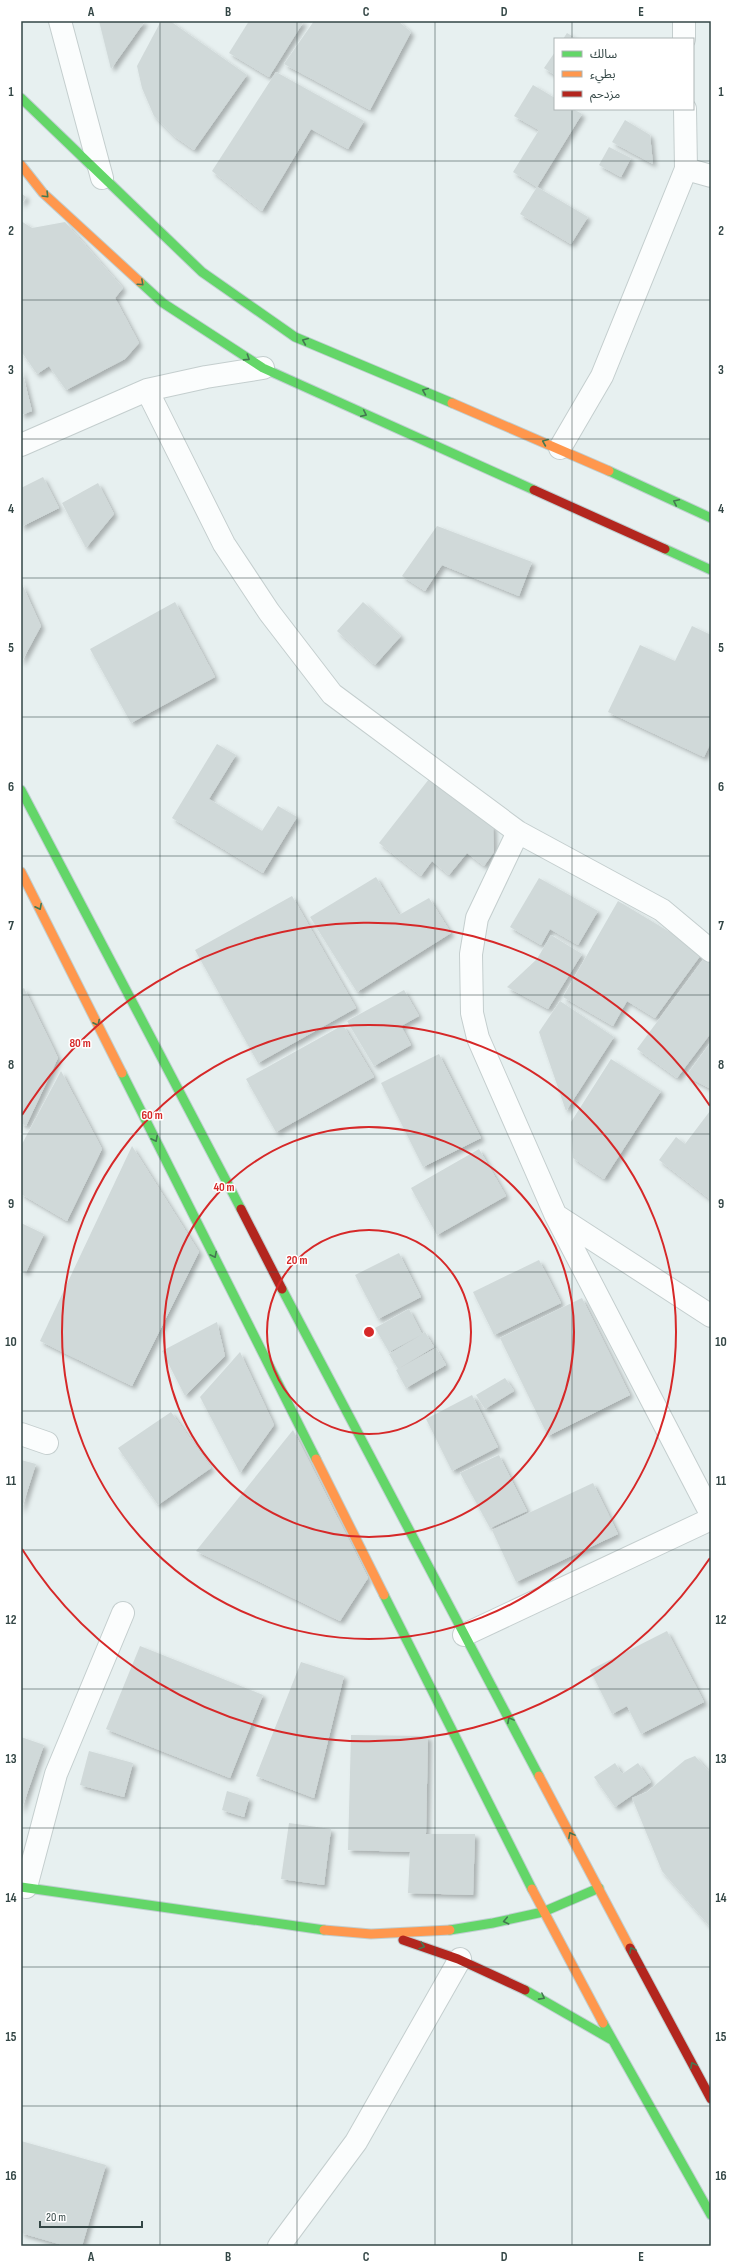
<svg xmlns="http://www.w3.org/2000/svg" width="732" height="2267" font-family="'Sofia Sans Condensed','Noto Sans Arabic',sans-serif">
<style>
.building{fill:#d0d9d9;filter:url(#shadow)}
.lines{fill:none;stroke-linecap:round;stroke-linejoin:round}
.street-casing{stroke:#c4cece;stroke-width:24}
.fast-casing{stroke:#bfcfd1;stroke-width:11}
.slow-casing{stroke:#bfcfd1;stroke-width:11}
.jam-casing{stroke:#bfcfd1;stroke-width:11}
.street{stroke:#fbfdfd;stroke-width:22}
.fast{stroke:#63d668;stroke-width:9}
.slow{stroke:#ff974d;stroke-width:9}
.jam{stroke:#b3261e;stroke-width:9}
.oneway{stroke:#447851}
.grid{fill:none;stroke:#334645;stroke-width:1;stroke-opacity:0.55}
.ring{fill:none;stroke:#d62828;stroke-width:2}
.centre{fill:#d62828;stroke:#fff;stroke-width:2}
.ring-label{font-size:12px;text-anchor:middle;font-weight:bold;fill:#d62828;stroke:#fff;stroke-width:3;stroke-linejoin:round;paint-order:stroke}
.neatline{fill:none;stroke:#334645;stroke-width:1.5}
.grid-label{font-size:13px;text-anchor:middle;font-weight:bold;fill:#334645}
</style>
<defs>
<filter id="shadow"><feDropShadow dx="3.5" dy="3.5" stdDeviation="2" flood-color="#0004"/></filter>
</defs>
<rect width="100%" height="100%" fill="#e7f0f0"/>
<path class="building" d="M99 21H145L111 69Z
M161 21H170L247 75 194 150 174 136 154 116 142 88 137 66Z
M249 21H304L269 77 229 53Z
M314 21H398L411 32 370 110 284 64Z
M567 33 577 39H563Z
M555 52V75L544 68Z
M276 72 364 121 348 149 311 129 262 211 212 171Z
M533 85 555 98V109H573L582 114 537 187 513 172 539 130 514 116Z
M625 120 650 135 653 164 612 142Z
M609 147 631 158 621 177 599 165Z
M537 187 588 217 571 244 520 214Z
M21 193 26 197 21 205Z
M21 221 32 228 65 222 123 288 115 298 139 343 125 359 66 390 49 366 37 374 21 351Z
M21 367 32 411 21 415Z
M43 477 59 508 21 527V488Z
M98 483 114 514 86 548 62 503Z
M437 526 532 562 519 596 442 565 425 591 402 576Z
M21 582 41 626 21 663Z
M175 602 215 677 131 723 90 649Z
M363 602 401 636 375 665 337 631Z
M692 626 711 635V742L704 757 608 712 640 645 675 661Z
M217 744 236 755 209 799 262 831 278 806 297 817 263 873 172 818Z
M429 779 493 826 494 852 484 866 467 853 449 875 432 861 421 876 379 843Z
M376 877 399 915 429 898 451 933 357 992 310 917Z
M539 878 598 911 578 945 550 929 541 945 510 927Z
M292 896 356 1008 258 1063 195 950Z
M618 901 703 952 655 1018 627 1001 613 1026 563 997Z
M551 935 582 954 548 1009 507 987 537 959Z
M705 957 711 962V1033L677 1078 637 1049Z
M24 988 58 1058 26 1126 21 1123V990Z
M404 990 419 1016 401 1026 411 1045 374 1066 347 1021Z
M560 1001 614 1037 566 1111 539 1032Z
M343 1025 374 1077 276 1132 246 1079Z
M711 1042V1089L686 1076Z
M439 1054 481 1138 423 1167 381 1083Z
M611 1059 661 1091 604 1179 573 1158 571 1122Z
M61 1071 102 1149 67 1221 21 1194V1146Z
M710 1111 711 1112V1200L659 1160 676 1137 685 1144Z
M132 1146 199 1252 132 1386 40 1341Z
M479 1149 506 1196 437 1235 411 1188Z
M21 1223 44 1234 26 1272 21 1270Z
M399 1253 421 1297 378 1319 355 1275Z
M539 1260 561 1303 494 1335 473 1292Z
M582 1298 630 1395 548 1436 500 1338Z
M409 1309 422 1334 425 1332 434 1347 398 1369 389 1354 421 1335 389 1352 375 1328Z
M217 1322 225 1356 185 1396 162 1351Z
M436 1348 446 1365 406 1388 396 1370Z
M240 1352 274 1425 240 1473 200 1397Z
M505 1378 514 1391 485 1409 476 1395Z
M472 1395 498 1447 452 1471 426 1419Z
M171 1412 211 1468 158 1505 118 1448Z
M293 1430 368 1578 340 1621 196 1551Z
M499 1455 527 1511 490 1528 460 1473Z
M21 1460 36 1464 21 1511Z
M593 1483 618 1534 516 1582 492 1530Z
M667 1631 704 1702 641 1734 627 1706 612 1714 590 1670Z
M140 1646 263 1695 230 1778 106 1729Z
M301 1662 344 1676 314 1798 256 1776Z
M351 1735 428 1736 426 1834H475L473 1895 408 1893 410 1852 348 1850Z
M21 1737 44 1745 21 1811Z
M89 1751 133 1763 124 1797 80 1785Z
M695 1756 711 1774V1928L662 1871 632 1798 647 1792 685 1760Z
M615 1763 622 1774 638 1763 651 1782 615 1807 594 1777Z
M227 1791 249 1798 244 1817 222 1810Z
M289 1823 331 1829 324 1885 281 1879Z
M21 2141 106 2165 82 2246H66L21 2233Z"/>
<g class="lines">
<g class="street-casing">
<path id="street" d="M60 21 102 178
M684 21V39
M686 169 711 176
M147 390 224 544 269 612 332 694 518 832 662 910 711 951
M21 445 147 390 206 377 263 368
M560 448 602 376 686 169 685 109
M518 832 477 918 471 954 472 1013 478 1038 556 1216 711 1514
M557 1216 711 1316
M21 1434 47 1443
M464 1635 711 1519
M26 1887 56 1774 123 1613
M279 2246 356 2142 460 1959"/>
</g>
<g class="fast-casing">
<path id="fast" d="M21 98 202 272 295 337 452 403
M140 282 163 303 263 368 534 490
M609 471 711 518
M665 549 711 570
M21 790 241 1209
M122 1073 316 1459
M282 1289 539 1776
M384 1595 532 1889
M21 1887 324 1930
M543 1912 599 1888
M450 1930 493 1923 543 1912
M525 1990 612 2040
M603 2023 711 2215"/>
</g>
<g class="slow-casing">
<path id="slow" d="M21 165 43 193 140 282
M452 403 609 471
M21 872 122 1073
M316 1459 384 1595
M539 1776 630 1948
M532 1889 603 2023
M324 1930 371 1934 450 1930"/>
</g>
<g class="jam-casing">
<path id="jam" d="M534 490 665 549
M241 1209 282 1289
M403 1940 458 1959 525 1990
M630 1948 711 2099"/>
</g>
<use href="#street" class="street"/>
<use href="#fast" class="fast"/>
<use href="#slow" class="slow"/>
<use href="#jam" class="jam"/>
</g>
<defs><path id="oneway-chevron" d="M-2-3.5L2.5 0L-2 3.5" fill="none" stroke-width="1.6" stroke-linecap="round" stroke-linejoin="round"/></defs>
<g class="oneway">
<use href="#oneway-chevron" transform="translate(46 195) rotate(45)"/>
<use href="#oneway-chevron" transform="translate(141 283) rotate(42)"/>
<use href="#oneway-chevron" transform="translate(305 341) rotate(-157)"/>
<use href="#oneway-chevron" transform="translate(247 358) rotate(33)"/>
<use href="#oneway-chevron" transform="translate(425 391) rotate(-157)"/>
<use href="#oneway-chevron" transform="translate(364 414) rotate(24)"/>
<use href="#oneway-chevron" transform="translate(545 442) rotate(-157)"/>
<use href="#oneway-chevron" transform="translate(676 502) rotate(-155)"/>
<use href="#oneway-chevron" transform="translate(39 907) rotate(63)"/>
<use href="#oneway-chevron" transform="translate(97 1023) rotate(63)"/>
<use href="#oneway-chevron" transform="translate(155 1139) rotate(63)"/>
<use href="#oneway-chevron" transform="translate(214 1255) rotate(63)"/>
<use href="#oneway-chevron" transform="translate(510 1720) rotate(-118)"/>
<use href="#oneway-chevron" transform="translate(571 1835) rotate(-118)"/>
<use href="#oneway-chevron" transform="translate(506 1921) rotate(168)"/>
<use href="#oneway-chevron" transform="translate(422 1946) rotate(18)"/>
<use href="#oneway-chevron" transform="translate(632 1950) rotate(-118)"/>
<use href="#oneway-chevron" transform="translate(542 1997) rotate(28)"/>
<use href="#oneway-chevron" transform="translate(693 2065) rotate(-118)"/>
</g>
<path class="grid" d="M160 21V2246M297 21V2246M435 21V2246M572 21V39M572 109V2246M21 161H711M21 300H711M21 439H711M21 578H711M21 717H711M21 856H711M21 995H711M21 1134H711M21 1272H711M21 1411H711M21 1550H711M21 1689H711M21 1828H711M21 1967H711M21 2106H711"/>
<g class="ring">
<circle cx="369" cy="1332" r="102"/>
<circle cx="369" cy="1332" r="205"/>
<circle cx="369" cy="1332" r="307"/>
<path d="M710 1558A409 409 0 0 1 22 1549M22 1115A409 409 0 0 1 710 1106"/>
</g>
<circle cx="369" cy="1332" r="6" class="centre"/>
<g class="ring-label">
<text x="80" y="1047">80 m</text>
<text x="152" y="1119">60 m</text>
<text x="224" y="1191">40 m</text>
<text x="297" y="1264">20 m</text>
</g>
<rect width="732" height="2267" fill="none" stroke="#ffffff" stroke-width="44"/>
<rect x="554" y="38" width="140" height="72" fill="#ffffff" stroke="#adb5b5"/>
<rect x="562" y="51" width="20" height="6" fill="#63d668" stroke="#adb5b5"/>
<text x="590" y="58" font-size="12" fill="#334645">سالك</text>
<rect x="562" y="71" width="20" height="6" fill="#ff974d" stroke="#adb5b5"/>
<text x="590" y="78" font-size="12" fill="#334645">بطيء</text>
<rect x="562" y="91" width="20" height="6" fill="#b3261e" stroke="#adb5b5"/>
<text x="590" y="98" font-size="12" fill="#334645">مزدحم</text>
<path d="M40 2221v6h102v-6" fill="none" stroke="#334645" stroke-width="2"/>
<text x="46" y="2221" font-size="12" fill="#334645" stroke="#ffffff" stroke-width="3" paint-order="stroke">20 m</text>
<rect x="22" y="22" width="688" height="2223" class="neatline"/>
<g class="grid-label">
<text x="91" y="16">A</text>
<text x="228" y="16">B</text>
<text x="366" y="16">C</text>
<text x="504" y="16">D</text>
<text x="641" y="16">E</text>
<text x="11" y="96">1</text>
<text x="721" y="96">1</text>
<text x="11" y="235">2</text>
<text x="721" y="235">2</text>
<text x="11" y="374">3</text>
<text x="721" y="374">3</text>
<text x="11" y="513">4</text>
<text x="721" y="513">4</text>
<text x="11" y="652">5</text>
<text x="721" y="652">5</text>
<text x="11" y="791">6</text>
<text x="721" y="791">6</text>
<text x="11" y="930">7</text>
<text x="721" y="930">7</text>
<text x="11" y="1069">8</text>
<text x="721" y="1069">8</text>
<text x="11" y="1208">9</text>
<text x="721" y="1208">9</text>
<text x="11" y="1346">10</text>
<text x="721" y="1346">10</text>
<text x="11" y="1485">11</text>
<text x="721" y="1485">11</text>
<text x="11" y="1624">12</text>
<text x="721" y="1624">12</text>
<text x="11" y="1763">13</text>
<text x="721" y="1763">13</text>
<text x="11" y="1902">14</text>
<text x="721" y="1902">14</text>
<text x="11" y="2041">15</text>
<text x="721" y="2041">15</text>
<text x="11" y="2180">16</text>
<text x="721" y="2180">16</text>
<text x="91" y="2261">A</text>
<text x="228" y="2261">B</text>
<text x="366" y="2261">C</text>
<text x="504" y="2261">D</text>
<text x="641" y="2261">E</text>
</g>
</svg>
